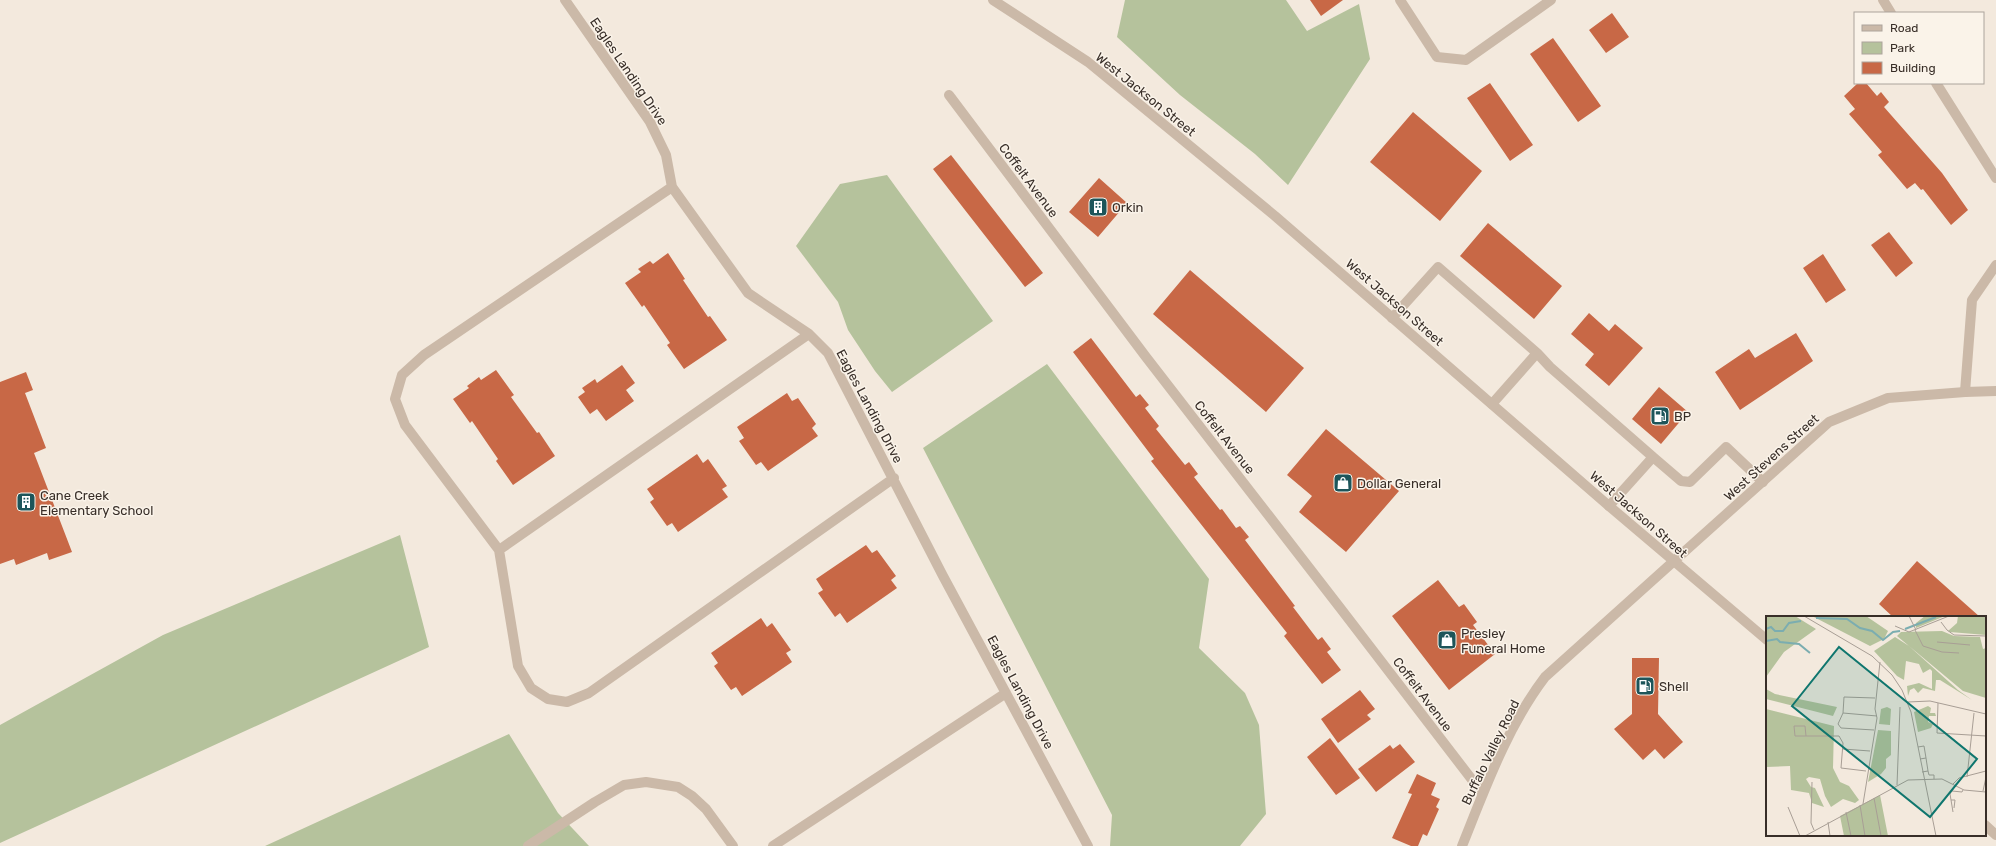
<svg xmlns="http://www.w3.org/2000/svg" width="1996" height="846" font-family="Rubik,sans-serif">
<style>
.green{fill:#b5c29c}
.building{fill:#c86846}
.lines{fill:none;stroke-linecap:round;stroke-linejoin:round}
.service{stroke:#cbb9a8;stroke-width:10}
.minor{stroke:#cbb9a8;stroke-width:10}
.tertiary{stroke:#cbb9a8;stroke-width:10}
.labels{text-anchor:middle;stroke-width:3;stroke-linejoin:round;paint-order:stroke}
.street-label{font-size:13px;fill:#382e28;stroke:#faf3e9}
.poi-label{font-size:13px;fill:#382e28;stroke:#faf3e9;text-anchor:start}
.inset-river{fill:none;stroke:#7badb0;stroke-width:2}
.inset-road{fill:none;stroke:#a89e95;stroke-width:1}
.view{fill:#0f766e;fill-opacity:0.15;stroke:#0f766e;stroke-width:2}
.inset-edge{fill:none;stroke:#382e28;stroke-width:2}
</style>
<rect width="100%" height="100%" fill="#f3e9dd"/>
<path class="green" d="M1125 0H1286L1307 31 1359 4 1370 59 1288 185 1255 154 1180 95 1117 37Z
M887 175 993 321 892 392 875 371 848 330 838 302 796 246 840 184Z
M1047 364 1209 579 1199 648 1245 693 1259 725 1266 814 1240 846H1110L1112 815 923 448Z
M400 535 429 647 0 843V725L163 635Z
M509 734 558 813 589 846H265Z"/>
<path class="building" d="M1310 0H1343L1321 16Z
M1612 13 1629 37 1606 53 1589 30Z
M1553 38 1601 106 1578 122 1530 54Z
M1490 83 1533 145 1510 161 1467 98Z
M1858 83H1866L1877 96 1881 92 1889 102 1884 107 1942 173 1968 210 1951 225 1923 189 1921 190 1915 183 1907 189 1878 155 1882 152 1849 114 1855 109 1844 96Z
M1413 112 1482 171 1440 221 1370 162Z
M951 155 1043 273 1025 287 933 169Z
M1099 178 1127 203 1098 237 1069 212Z
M1488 223 1562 286 1534 319 1460 256Z
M1889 232 1913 263 1896 277 1871 245Z
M668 253 685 279 683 280 708 317 710 316 727 340 684 369 667 345 670 343 644 305 642 307 625 283 641 272 638 269 650 261 653 264Z
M1823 254 1846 290 1826 303 1803 268Z
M1190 270 1304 368 1266 412 1153 314Z
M1589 313 1609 331 1615 324 1643 348 1609 386 1585 365 1594 354 1571 334Z
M1796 333 1813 361 1740 410 1715 372 1749 349 1755 358Z
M1091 338 1136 397 1140 394 1149 405 1145 408 1159 426 1156 429 1185 465 1189 462 1198 474 1194 477 1220 510 1222 509 1236 528 1240 526 1249 537 1245 540 1295 606 1293 607 1318 640 1322 637 1331 649 1327 652 1341 670 1322 684 1284 636 1287 633 1151 461 1154 459 1073 352Z
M622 365 635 383 626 390 634 401 606 421 597 409 590 414 578 397 585 392 582 388 595 379 597 383Z
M496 370 514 395 511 397 537 433 539 432 555 456 513 485 496 461 498 459 472 421 470 423 453 399 469 388 467 386 479 377 481 380Z
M26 372 33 390 25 393 46 448 34 453 72 552 49 560 47 553 16 565 14 559 0 564V382Z
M1659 387 1688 412 1661 444 1632 419Z
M787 393 792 401 798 398 816 424 812 428 818 436 768 471 761 462 756 465 739 441 744 438 737 427Z
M1326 429 1399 491 1346 552 1299 512 1312 496 1287 475Z
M697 454 703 463 708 459 727 486 722 489 728 497 678 532 672 523 667 526 650 502 654 499 647 489Z
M866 545 872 553 877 550 896 576 891 580 897 588 847 623 840 613 835 617 818 593 823 590 816 579Z
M1917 561 1980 617H1893L1879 604Z
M1438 580 1459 607 1464 604 1477 622 1473 625 1495 654 1449 690 1392 616Z
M761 618 767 627 772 623 791 650 786 653 792 662 742 696 736 687 731 690 714 666 718 663 711 653Z
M1632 658H1659L1658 714 1683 742 1664 759 1655 749 1643 760 1614 729 1632 714Z
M1360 690 1375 709 1367 715 1371 719 1338 743 1321 719Z
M1330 738 1360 778 1336 795 1307 757Z
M1400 744 1415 762 1376 792 1358 769 1390 745 1393 749Z
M1417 774 1436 783 1431 795 1440 799 1436 807 1439 809 1427 836 1423 834 1418 846H1411L1392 838 1412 794 1408 793Z"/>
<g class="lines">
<path class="service" d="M565 0 650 122 666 155 672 187 748 293 809 334 828 353 943 576 1088 846
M672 187 424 355 402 375 395 399 405 425 499 550 518 666 531 688 548 699 567 702 589 693 894 478
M1392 318 1438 267 1537 353 1492 404
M1537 353 1550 367 1653 457 1609 506
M1653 457 1681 481 1690 482 1726 447 1763 482
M499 550 809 334
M528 846 595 802 624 785 646 782 678 787 692 796 706 809 733 846
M773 846 1006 693"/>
<path class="minor" d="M1400 0 1437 57 1466 60 1551 0
M1883 0 1891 13
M1936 83 1996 178
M949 95 1146 357 1341 609 1483 794
M1965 392 1972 300 1996 265
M1462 846C1485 789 1507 727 1545 677L1674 561"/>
<path class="tertiary" d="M993 0 1088 62 1275 216 1609 506 1767 640
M1674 561 1829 422 1888 398 1965 392 1996 391
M1985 825 1996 835"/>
</g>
<defs>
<g id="building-square" transform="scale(1)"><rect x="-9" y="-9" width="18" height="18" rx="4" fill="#1d555a" stroke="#faf3e9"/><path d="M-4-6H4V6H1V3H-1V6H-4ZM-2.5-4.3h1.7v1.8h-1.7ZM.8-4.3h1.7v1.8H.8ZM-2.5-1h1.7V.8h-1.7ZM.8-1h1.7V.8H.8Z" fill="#fff"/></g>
<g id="fuel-square" transform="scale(1)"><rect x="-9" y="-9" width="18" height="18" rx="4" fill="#1d555a" stroke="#faf3e9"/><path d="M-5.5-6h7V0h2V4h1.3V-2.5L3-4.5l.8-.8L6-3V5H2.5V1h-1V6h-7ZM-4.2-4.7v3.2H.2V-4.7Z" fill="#fff"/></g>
<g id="shop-square" transform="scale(1)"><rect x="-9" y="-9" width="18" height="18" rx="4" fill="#1d555a" stroke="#faf3e9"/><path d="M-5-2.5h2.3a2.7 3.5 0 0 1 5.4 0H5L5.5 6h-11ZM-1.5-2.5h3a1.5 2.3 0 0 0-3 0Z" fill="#fff"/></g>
</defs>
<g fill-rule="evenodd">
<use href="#building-square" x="1098" y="207"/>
<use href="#fuel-square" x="1660" y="416"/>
<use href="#shop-square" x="1343" y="483"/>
<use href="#building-square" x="26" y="502"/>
<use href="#shop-square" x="1447" y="640"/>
<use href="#fuel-square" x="1645" y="686"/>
</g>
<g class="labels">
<g class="street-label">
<text transform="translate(629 71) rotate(56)" y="5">Eagles Landing Drive</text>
<text transform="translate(1146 94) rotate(39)" y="5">West Jackson Street</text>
<text transform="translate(1029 180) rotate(53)" y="5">Coffelt Avenue</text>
<text transform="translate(1395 302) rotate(41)" y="5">West Jackson Street</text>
<text transform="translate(870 406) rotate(62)" y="5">Eagles Landing Drive</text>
<text transform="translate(1225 437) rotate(52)" y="5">Coffelt Avenue</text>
<text transform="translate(1771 457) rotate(-42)" y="5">West Stevens Street</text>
<text transform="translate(1639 514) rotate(41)" y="5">West Jackson Street</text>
<text transform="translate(1021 692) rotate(62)" y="5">Eagles Landing Drive</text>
<text transform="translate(1423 694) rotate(53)" y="5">Coffelt Avenue</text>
<text transform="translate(1490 752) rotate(-64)" y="5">Buffalo Valley Road</text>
</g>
<g class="poi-label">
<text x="1112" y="212">Orkin</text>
<text x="1674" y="421">BP</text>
<text x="1357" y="488">Dollar General</text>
<text x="40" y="500">Cane Creek<tspan x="40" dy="15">Elementary School</tspan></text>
<text x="1461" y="638">Presley<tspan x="1461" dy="15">Funeral Home</tspan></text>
<text x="1659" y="691">Shell</text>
</g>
</g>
<g transform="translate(1766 616)">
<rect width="220" height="220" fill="#f3e9dd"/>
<path d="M0 0H29L50 13 18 36 0 61ZM46 0H100L122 15 118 23 104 30ZM159 0H179L150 12V7ZM192 0H220V19L184 16 182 15 191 7ZM176 15 188 20 214 21 217 33 220 32V82L197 75 131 20 135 16ZM129 21 143 30 192 74 206 84 174 64H170L169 75 157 72 152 77 148 72 144 74 142 80 141 70 153 67 166 73V55L164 53 157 57 153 48 140 45 138 64 131 60 108 35ZM0 73 9 78 71 91 67 100 0 83ZM162 90 165 92 164 97H169L170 100H163L162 106 167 108 165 112 152 116 148 96ZM121 91 125 93 124 109 113 108 115 93ZM0 93 68 110 67 152 74 166 83 170 93 184 89 187 77 183 65 191 59 180 54 163 43 161 40 163 45 171 49 172 58 191 46 187 43 177 25 174 24 150 0 151ZM112 114 125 115V139L120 143V152L115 158 102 166ZM114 179 122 220H78L74 200Z" fill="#b5c29c"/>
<path class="inset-river" d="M50 2 81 3 94 12 106 15 117 24 127 16 134 15M0 13 5 11 9 15H17L23 7 35 5M139 13 170 1M0 25 11 23 14 26 33 28 44 37"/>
<path class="inset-road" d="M38 0 106 40 126 59 136 74 145 96 170 220M143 0 150 14M175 6 181 14 188 19 220 20M129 10 143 16 183 0M149 14 157 30 176 36 193 37M171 26 204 29M142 86 164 85 220 98M172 87 171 117 220 120M77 97 111 100M108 114 75 112 72 108 77 97 78 81 109 82M40 120 39 110H28L29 120H73L77 127 75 152 100 155M152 131 158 130 160 142 154 143M77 133 104 135M162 155 163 159H168V163M156 156 162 155 160 142M201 161 208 97M46 166 45 207 48 214M187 168 193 162 220 155M131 169 134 91M186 175 196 176 197 174M217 175 220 161M108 182 115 220M185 184H189L188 192M97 188 111 102 109 93 114 46M94 189 99 220M22 191 34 220M80 196 85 220M187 196 184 178 189 170M62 206 64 220M39 220 142 164 176 163 198 174 220 176"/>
<path class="view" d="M73 31 211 143 164 201 26 90Z"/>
<rect width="220" height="220" class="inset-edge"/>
</g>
<rect x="1854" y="12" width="130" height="72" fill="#faf3e9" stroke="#aca49c"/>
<rect x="1862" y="25" width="20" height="6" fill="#cbb9a8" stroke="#aca49c"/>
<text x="1890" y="32" font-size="12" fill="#382e28">Road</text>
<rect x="1862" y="42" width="20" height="12" fill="#b5c29c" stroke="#aca49c"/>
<text x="1890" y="52" font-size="12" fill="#382e28">Park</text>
<rect x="1862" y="62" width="20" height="12" fill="#c86846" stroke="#aca49c"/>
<text x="1890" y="72" font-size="12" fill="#382e28">Building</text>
</svg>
